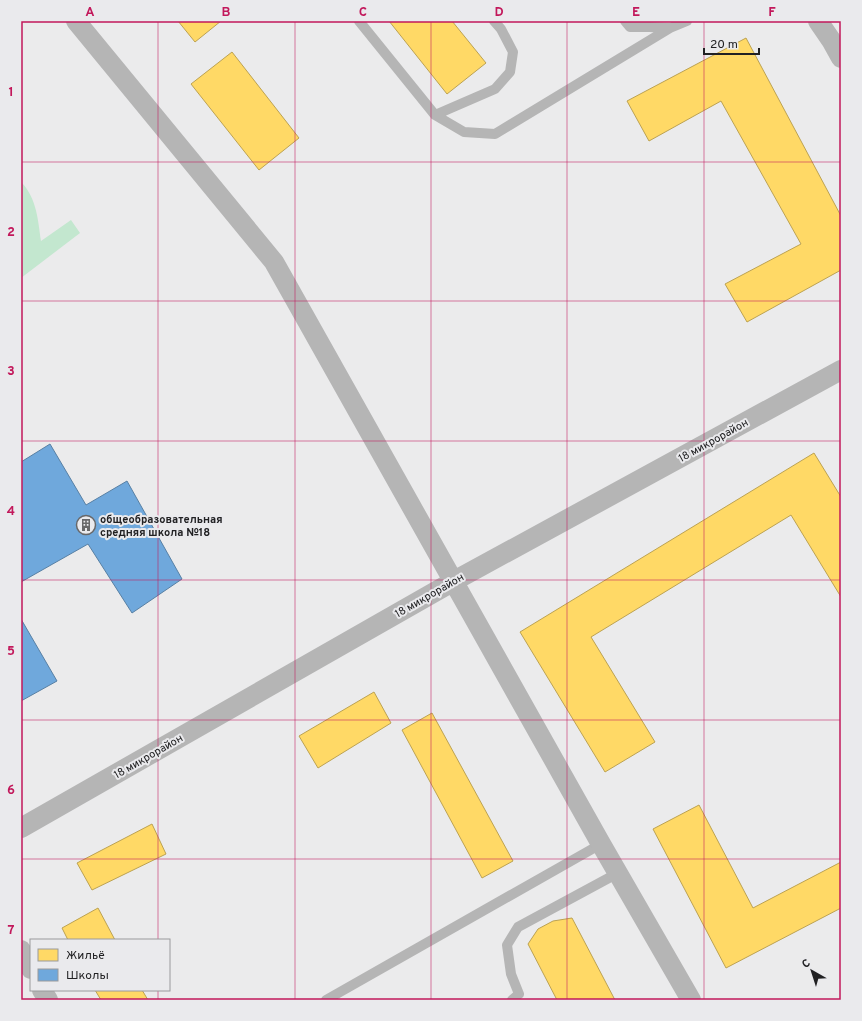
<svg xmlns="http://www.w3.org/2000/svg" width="862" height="1021" font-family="Overpass,sans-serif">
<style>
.green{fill:#c3e7cf}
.homes{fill:#ffd966;stroke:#bca252}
.schools{fill:#6fa8dc;stroke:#5880a4}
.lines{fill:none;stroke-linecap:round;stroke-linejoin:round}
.service{stroke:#b5b5b5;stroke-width:10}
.minor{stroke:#b5b5b5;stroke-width:20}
.grid{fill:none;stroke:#c2185b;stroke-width:1;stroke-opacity:0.55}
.labels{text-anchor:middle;stroke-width:4;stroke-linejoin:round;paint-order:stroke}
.street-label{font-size:11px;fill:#212123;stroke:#eaeaed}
.poi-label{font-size:11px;font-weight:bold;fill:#212123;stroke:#eaeaed;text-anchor:start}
.neatline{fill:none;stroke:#c2185b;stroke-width:1.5}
.grid-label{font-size:13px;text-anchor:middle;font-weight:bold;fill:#c2185b}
</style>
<rect width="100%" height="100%" fill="#ebebec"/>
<path class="green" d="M21 182C37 198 38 221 41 241L71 220 80 233 21 278Z"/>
<path class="homes" d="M178 21H221L195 42Z
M389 21H452L486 63 447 94Z
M746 38 841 216V270L747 322 725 284 801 244 721 101 649 141 627 101Z
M232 52 299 138 259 170 191 84Z
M814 453 841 497V597L791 515 591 637 655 742 605 772 520 632Z
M374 692 391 723 318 768 299 736Z
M432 713 513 861 482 878 402 730Z
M699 805 753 908 841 862V908L726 968 653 829Z
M152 824 166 854 92 890 77 863Z
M98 908 115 940H68L62 928Z
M572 918 615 1000H557L528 944 538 929 553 921Z
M95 990H142L148 1000H101Z"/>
<path class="schools" d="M50 444 86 505 127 481 182 579 132 613 88 544 21 582V462Z
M21 619 57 681 21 701Z"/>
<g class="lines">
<path class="service" d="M359 21 435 115 464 132 495 134 670 28
M625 21 630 27H650L670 28 687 21
M435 115 495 89 510 72 513 52 501 29 494 21
M326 1000 601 844
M512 1000 519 994 511 974 507 945 518 927 618 873"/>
<path class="minor" d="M76 21 274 262 601 844 691 1000
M818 21 831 40 841 58
M21 828 454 581 841 370
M21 950 31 969
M42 990 48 1000"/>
</g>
<path class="grid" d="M158 21V940M295 21V1000M431 21V1000M567 21V1000M704 21V1000M21 162H841M21 301H841M21 441H841M21 580H841M21 720H841M21 859H841M158 990V1000"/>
<defs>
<g id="building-ring" transform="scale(1)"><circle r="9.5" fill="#eaeaed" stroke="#686869" stroke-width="1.5"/><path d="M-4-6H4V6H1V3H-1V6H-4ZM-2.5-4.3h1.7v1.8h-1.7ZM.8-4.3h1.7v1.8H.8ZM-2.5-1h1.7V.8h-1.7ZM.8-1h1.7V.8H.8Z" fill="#686869"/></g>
</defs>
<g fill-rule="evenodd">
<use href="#building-ring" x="86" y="525"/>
</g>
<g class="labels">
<g class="street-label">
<text transform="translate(713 440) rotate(-29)" y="4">18 микрорайон</text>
<text transform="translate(429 595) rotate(-30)" y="4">18 микрорайон</text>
<text transform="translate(148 756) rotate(-30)" y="4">18 микрорайон</text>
</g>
<g class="poi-label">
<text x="100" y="523">общеобразовательная<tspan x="100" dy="13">средняя школа №18</tspan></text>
</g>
</g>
<rect width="862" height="1021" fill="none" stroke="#eaeaed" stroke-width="44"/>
<rect x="30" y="939" width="140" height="52" fill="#eaeaed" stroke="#9a9a9c"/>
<rect x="38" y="949" width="20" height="12" fill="#ffd966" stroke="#9a9a9c"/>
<text x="66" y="959" font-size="12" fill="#212123">Жильё</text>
<rect x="38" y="969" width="20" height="12" fill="#6fa8dc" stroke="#9a9a9c"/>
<text x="66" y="979" font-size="12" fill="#212123">Школы</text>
<g transform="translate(812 971) rotate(321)" stroke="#eaeaed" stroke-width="3" paint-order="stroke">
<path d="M0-3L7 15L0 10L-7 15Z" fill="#212123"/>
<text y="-6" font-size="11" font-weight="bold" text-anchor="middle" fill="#212123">С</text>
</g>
<path d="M704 48v6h55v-6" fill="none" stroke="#212123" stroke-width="2"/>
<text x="710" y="48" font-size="12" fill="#212123" stroke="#eaeaed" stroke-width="3" paint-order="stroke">20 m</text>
<rect x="22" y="22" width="818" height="977" class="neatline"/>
<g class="grid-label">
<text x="90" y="16">A</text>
<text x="226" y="16">B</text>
<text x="363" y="16">C</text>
<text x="499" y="16">D</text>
<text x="636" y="16">E</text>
<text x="772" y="16">F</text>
<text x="11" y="96">1</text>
<text x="11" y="236">2</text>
<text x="11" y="375">3</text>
<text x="11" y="515">4</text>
<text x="11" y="655">5</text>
<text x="11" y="794">6</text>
<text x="11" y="934">7</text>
</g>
</svg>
